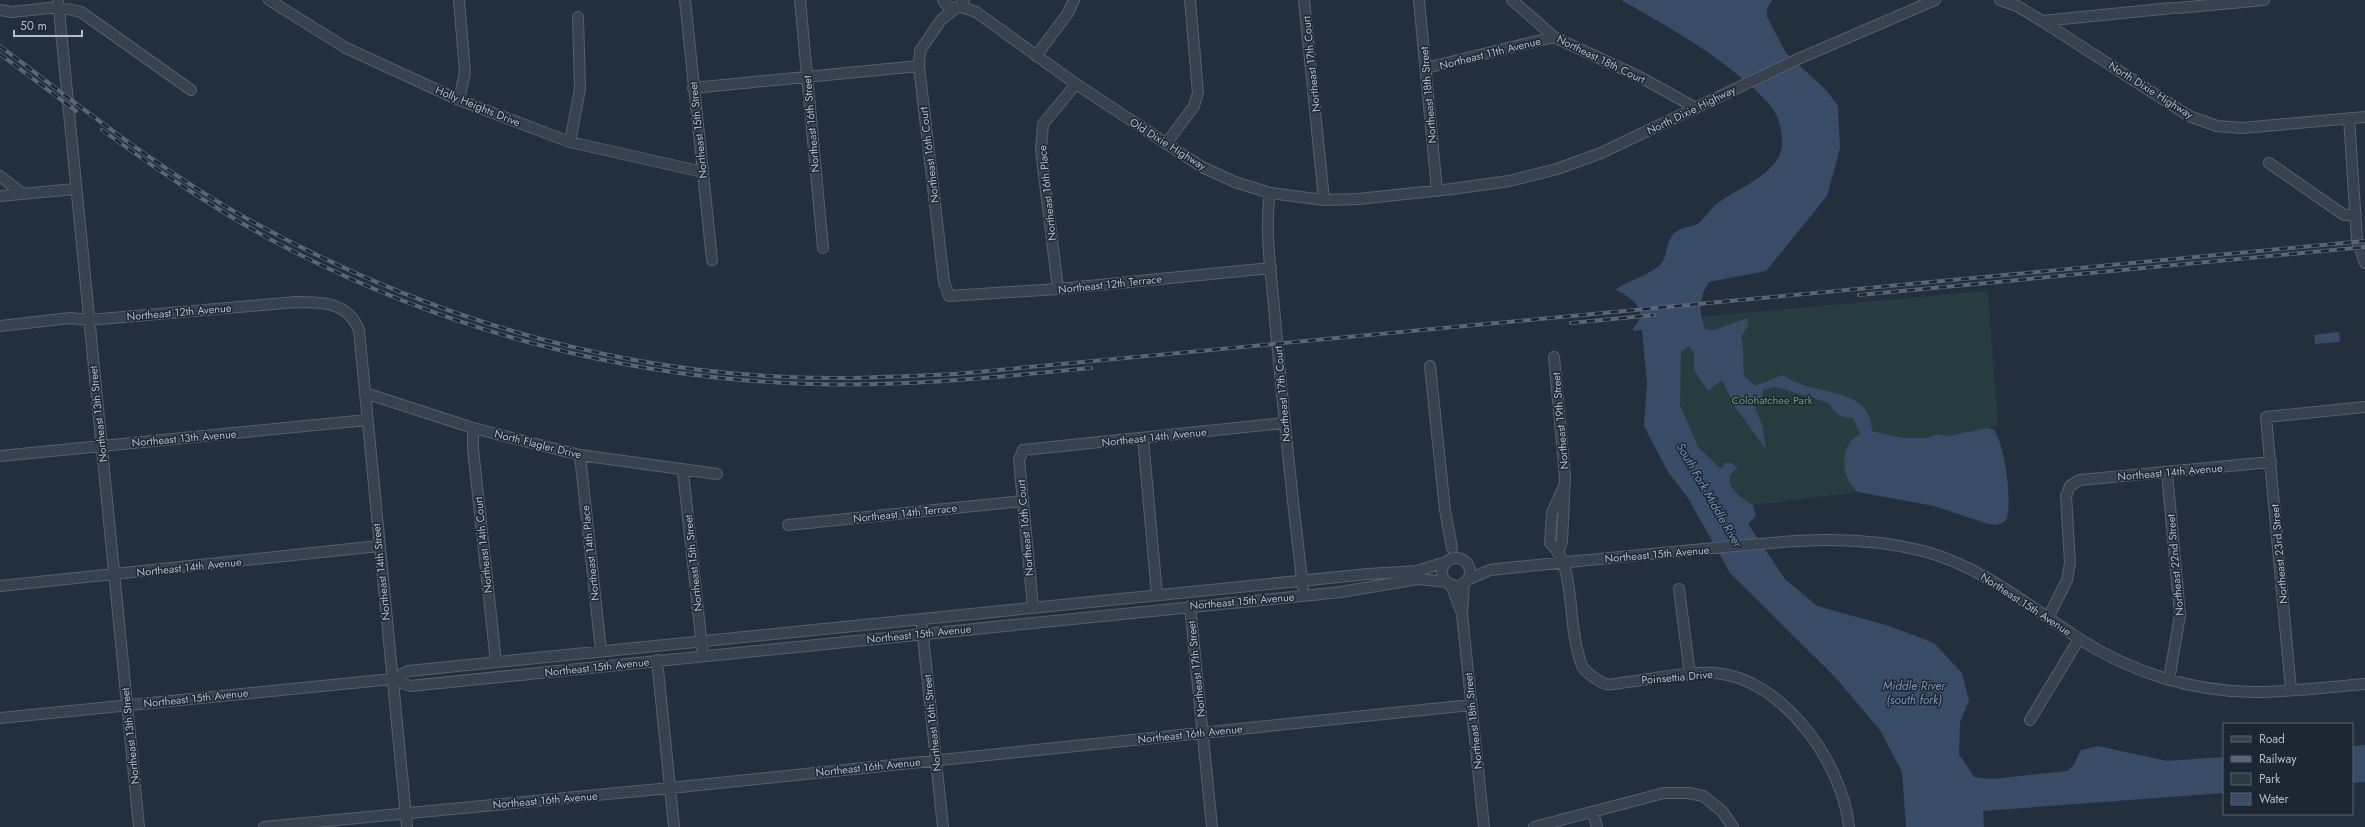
<svg xmlns="http://www.w3.org/2000/svg" width="2365" height="827" font-family="Jost,sans-serif">
<style>
.green{fill:#263c3f}
.water{fill:#394c67}
.lines{fill:none;stroke-linecap:round;stroke-linejoin:round}
.minor-casing{stroke:#565f6c;stroke-width:12}
.minor{stroke:#38414e;stroke-width:10}
.rail-casing{stroke:#5a6575;stroke-width:4}
.rail{stroke:#1d2633;stroke-width:2.5;stroke-dasharray:8;stroke-linecap:butt}
.labels{text-anchor:middle;stroke-width:3;stroke-linejoin:round;paint-order:stroke}
.street-label{font-size:11px;fill:#b4bcc9;stroke:#1d2633}
.park-label{font-size:11px;fill:#6b9a76;stroke:#1d2633}
.water-label{font-size:12px;font-style:italic;fill:#7c92b1;stroke:#1d2633}
</style>
<rect width="100%" height="100%" fill="#242f3e"/>
<path class="green" d="M1988 291 1998 426 1948 436 1937 434 1926 438H1902L1872 431 1852 488 1858 492 1753 505 1742 500 1689 441 1670 405 1673 347 1696 317Z"/>
<path class="water" d="M1621 0H1772L1767 9V17L1786 53 1827 91 1838 106 1840 148 1827 196 1766 271 1709 282C1699 298 1698 311 1705 329L1714 330 1747 318 1748 325 1741 337C1745 351 1742 362 1744 376L1755 386 1783 375C1811 397 1871 384 1872 431L1902 438H1926L1937 434 1948 436 1988 428 1994 430C2005 445 2013 504 2006 521L1997 525 1989 524 1934 506 1858 492C1841 480 1838 444 1860 434L1853 418C1842 418 1834 414 1829 403L1776 387 1763 390 1762 399 1752 401 1762 424 1766 449 1735 407 1722 380 1708 391 1694 370V354L1689 346 1681 352 1680 405 1698 447 1721 469 1725 463H1732L1737 468C1735 470 1731 473 1730 476 1726 488 1745 501 1753 505L1756 516 1748 524 1785 579 1817 606 1889 626 1934 643 1962 673 1969 701 1960 722 1959 754 1974 777 1991 779 2067 771 2073 766 2081 750 2098 746 2167 761 2224 757V793L1983 811 1984 827H1906L1902 772 1880 730 1835 677 1730 573 1688 498 1668 472 1644 426 1647 383 1642 330 1633 331C1634 326 1636 326 1638 322 1646 306 1628 296 1616 290 1620 284 1650 275 1660 265 1669 256 1665 238 1677 231 1683 227 1693 227 1699 223 1706 217 1711 208 1718 203 1738 188 1764 180 1778 158 1787 144 1780 115 1769 104 1731 62 1671 28 1621 0Z
M2339 332 2340 342 2315 344 2314 335Z
M2365 745V782L2352 783V746Z"/>
<g class="lines">
<g class="minor-casing">
<path id="minor" d="M58 0 139 827
M269 0 346 48 459 100 570 142 703 172
M459 0 465 72 459 100
M685 0 712 260
M800 0 823 248
M943 0C948 10 959 10 964 0
M1304 0 1324 200
M1419 0 1437 191
M1512 0 1554 37 1640 77 1696 108
M2000 0 2017 6 2042 21 2189 116 2217 126 2242 128 2365 117
M959 6 976 12 1076 84 1202 167 1235 182 1270 193 1324 200 1358 199 1452 189 1509 181 1557 169 1601 153 1798 59 1935 0
M957 7 941 20 920 51 919 66 944 282 949 296 1058 289 1271 268
M2178 8 2264 0
M0 10 12 12 59 7 81 12 191 90
M2042 21 2172 8
M1036 56 1068 13 1074 0
M1426 68 1554 37
M693 88 919 66
M2349 118 2357 240 2365 263
M570 142 580 89 578 17
M1166 144 1194 106 1198 93 1190 0
M2269 163 2344 215H2356
M0 176 23 194
M1270 193C1264 234 1272 277 1275 319 1283 408 1292 498 1303 587
M0 196 75 189
M1058 289 1041 150 1043 124 1076 84
M0 326 70 318 89 320 296 302C322 302 348 302 359 330L407 827
M1554 357 1565 477 1562 542 1559 550
M1430 366 1445 510 1452 548
M365 393 473 428 580 455 717 474
M473 428V449L496 662
M1143 438 1157 595
M580 455 601 651
M0 456 367 420
M683 471 703 656
M2167 473 2180 615 2169 680
M1564 486 1552 513 1550 543C1575 563 1568 621 1578 652 1579 657 1581 665 1584 669 1587 673 1601 683 1606 684 1612 686 1622 682 1627 682 1655 679 1686 671 1715 673 1783 678 1843 764 1849 827
M788 525 1023 501
M1442 572a14 14 0 1 1 28 0a14 14 0 1 1-28 0Z
M1467 580 1490 570C1561 562 1633 556 1704 549 1780 542 1848 532 1923 551 1981 566 2029 606 2078 638 2130 672 2193 692 2255 692 2292 692 2329 687 2365 684
M1451 584 1462 614 1464 583
M0 586 379 546
M1679 589 1690 675
M1190 606 1212 827
M1033 607 1019 460 1023 450 1285 423
M1462 614 1484 827
M2048 618 2067 580 2070 563 2066 496 2070 486 2080 480 2271 462
M922 627 943 827
M657 660 674 827
M392 679 410 686 1341 592 1418 579 1447 582
M2291 690 2266 417 2365 407
M0 718 392 679 408 671 1368 574 1417 571 1446 562
M2030 720 2079 639
M1593 813 1597 827
M264 827 670 788 1471 705
M1534 827 1664 793H1688L1703 796 1722 811 1733 827"/>
</g>
<use href="#minor" class="minor"/>
<g class="rail-casing">
<path id="rail" d="M0 46C75 103 149 161 230 209 395 304 578 365 768 376 831 380 893 377 956 374L2365 241
M0 54 76 111
M102 130C159 171 217 211 279 244 445 331 626 379 813 384 905 387 999 377 1091 368
M1859 295 2365 247
M1571 323 1654 315"/>
</g>
<use href="#rail" class="rail"/>
</g>
<g class="labels">
<g class="street-label">
<text transform="translate(1490 53) rotate(-14)" y="4">Northeast 11th Avenue</text>
<text transform="translate(1601 59) rotate(26)" y="4">Northeast 18th Court</text>
<text transform="translate(1311 64) rotate(-96)" y="4">Northeast 17th Court</text>
<text transform="translate(2151 90) rotate(32)" y="4">North Dixie Highway</text>
<text transform="translate(1428 95) rotate(-95)" y="4">Northeast 18th Street</text>
<text transform="translate(478 106) rotate(22)" y="4">Holly Heights Drive</text>
<text transform="translate(1691 110) rotate(-26)" y="4">North Dixie Highway</text>
<text transform="translate(811 124) rotate(-95)" y="4">Northeast 16th Street</text>
<text transform="translate(698 130) rotate(-96)" y="4">Northeast 15th Street</text>
<text transform="translate(1168 144) rotate(32)" y="4">Old Dixie Highway</text>
<text transform="translate(929 155) rotate(-97)" y="4">Northeast 16th Court</text>
<text transform="translate(1047 193) rotate(-96)" y="4">Northeast 16th Place</text>
<text transform="translate(1110 284) rotate(-6)" y="4">Northeast 12th Terrace</text>
<text transform="translate(179 312) rotate(-5)" y="4">Northeast 12th Avenue</text>
<text transform="translate(1282 394) rotate(-95)" y="4">Northeast 17th Court</text>
<text transform="translate(98 414) rotate(-96)" y="4">Northeast 13th Street</text>
<text transform="translate(1560 421) rotate(-95)" y="4">Northeast 19th Street</text>
<text transform="translate(1154 437) rotate(-6)" y="4">Northeast 14th Avenue</text>
<text transform="translate(184 438) rotate(-5)" y="4">Northeast 13th Avenue</text>
<text transform="translate(538 444) rotate(14)" y="4">North Flagler Drive</text>
<text transform="translate(2170 472) rotate(-5)" y="4">Northeast 14th Avenue</text>
<text transform="translate(905 513) rotate(-6)" y="4">Northeast 14th Terrace</text>
<text transform="translate(1025 528) rotate(-95)" y="4">Northeast 16th Court</text>
<text transform="translate(483 545) rotate(-96)" y="4">Northeast 14th Court</text>
<text transform="translate(590 553) rotate(-96)" y="4">Northeast 14th Place</text>
<text transform="translate(1657 554) rotate(-5)" y="4">Northeast 15th Avenue</text>
<text transform="translate(2279 554) rotate(-95)" y="4">Northeast 23rd Street</text>
<text transform="translate(693 563) rotate(-96)" y="4">Northeast 15th Street</text>
<text transform="translate(2175 565) rotate(-95)" y="4">Northeast 22nd Street</text>
<text transform="translate(189 567) rotate(-6)" y="4">Northeast 14th Avenue</text>
<text transform="translate(381 572) rotate(-96)" y="4">Northeast 14th Street</text>
<text transform="translate(1242 601) rotate(-5)" y="4">Northeast 15th Avenue</text>
<text transform="translate(2026 604) rotate(33)" y="4">Northeast 15th Avenue</text>
<text transform="translate(919 634) rotate(-6)" y="4">Northeast 15th Avenue</text>
<text transform="translate(597 667) rotate(-6)" y="4">Northeast 15th Avenue</text>
<text transform="translate(1196 669) rotate(-96)" y="4">Northeast 17th Street</text>
<text transform="translate(1677 677) rotate(-5)" y="4">Poinsettia Drive</text>
<text transform="translate(196 698) rotate(-6)" y="4">Northeast 15th Avenue</text>
<text transform="translate(1473 721) rotate(-96)" y="4">Northeast 18th Street</text>
<text transform="translate(932 723) rotate(-96)" y="4">Northeast 16th Street</text>
<text transform="translate(1190 734) rotate(-6)" y="4">Northeast 16th Avenue</text>
<text transform="translate(130 736) rotate(-96)" y="4">Northeast 13th Street</text>
<text transform="translate(868 767) rotate(-6)" y="4">Northeast 16th Avenue</text>
<text transform="translate(545 800) rotate(-5)" y="4">Northeast 16th Avenue</text>
</g>
<g class="park-label">
<text x="1772" y="404">Colohatchee Park</text>
</g>
<g class="water-label">
<text transform="translate(1709 495) rotate(60)" y="4">South Fork Middle River</text>
<text x="1914" y="690">Middle River<tspan x="1914" dy="14">(south fork)</tspan></text>
</g>
</g>
<rect x="2223" y="723" width="130" height="92" fill="#1d2633" stroke="#59626f"/>
<rect x="2231" y="736" width="20" height="6" fill="#38414e" stroke="#59626f"/>
<text x="2259" y="743" font-size="12" fill="#b4bcc9">Road</text>
<rect x="2231" y="756" width="20" height="6" fill="#5a6575" stroke="#59626f"/>
<text x="2259" y="763" font-size="12" fill="#b4bcc9">Railway</text>
<rect x="2231" y="773" width="20" height="12" fill="#263c3f" stroke="#59626f"/>
<text x="2259" y="783" font-size="12" fill="#b4bcc9">Park</text>
<rect x="2231" y="793" width="20" height="12" fill="#394c67" stroke="#59626f"/>
<text x="2259" y="803" font-size="12" fill="#b4bcc9">Water</text>
<path d="M14 30v6h68v-6" fill="none" stroke="#b4bcc9" stroke-width="2"/>
<text x="20" y="30" font-size="12" fill="#b4bcc9" stroke="#1d2633" stroke-width="3" paint-order="stroke">50 m</text>
</svg>
